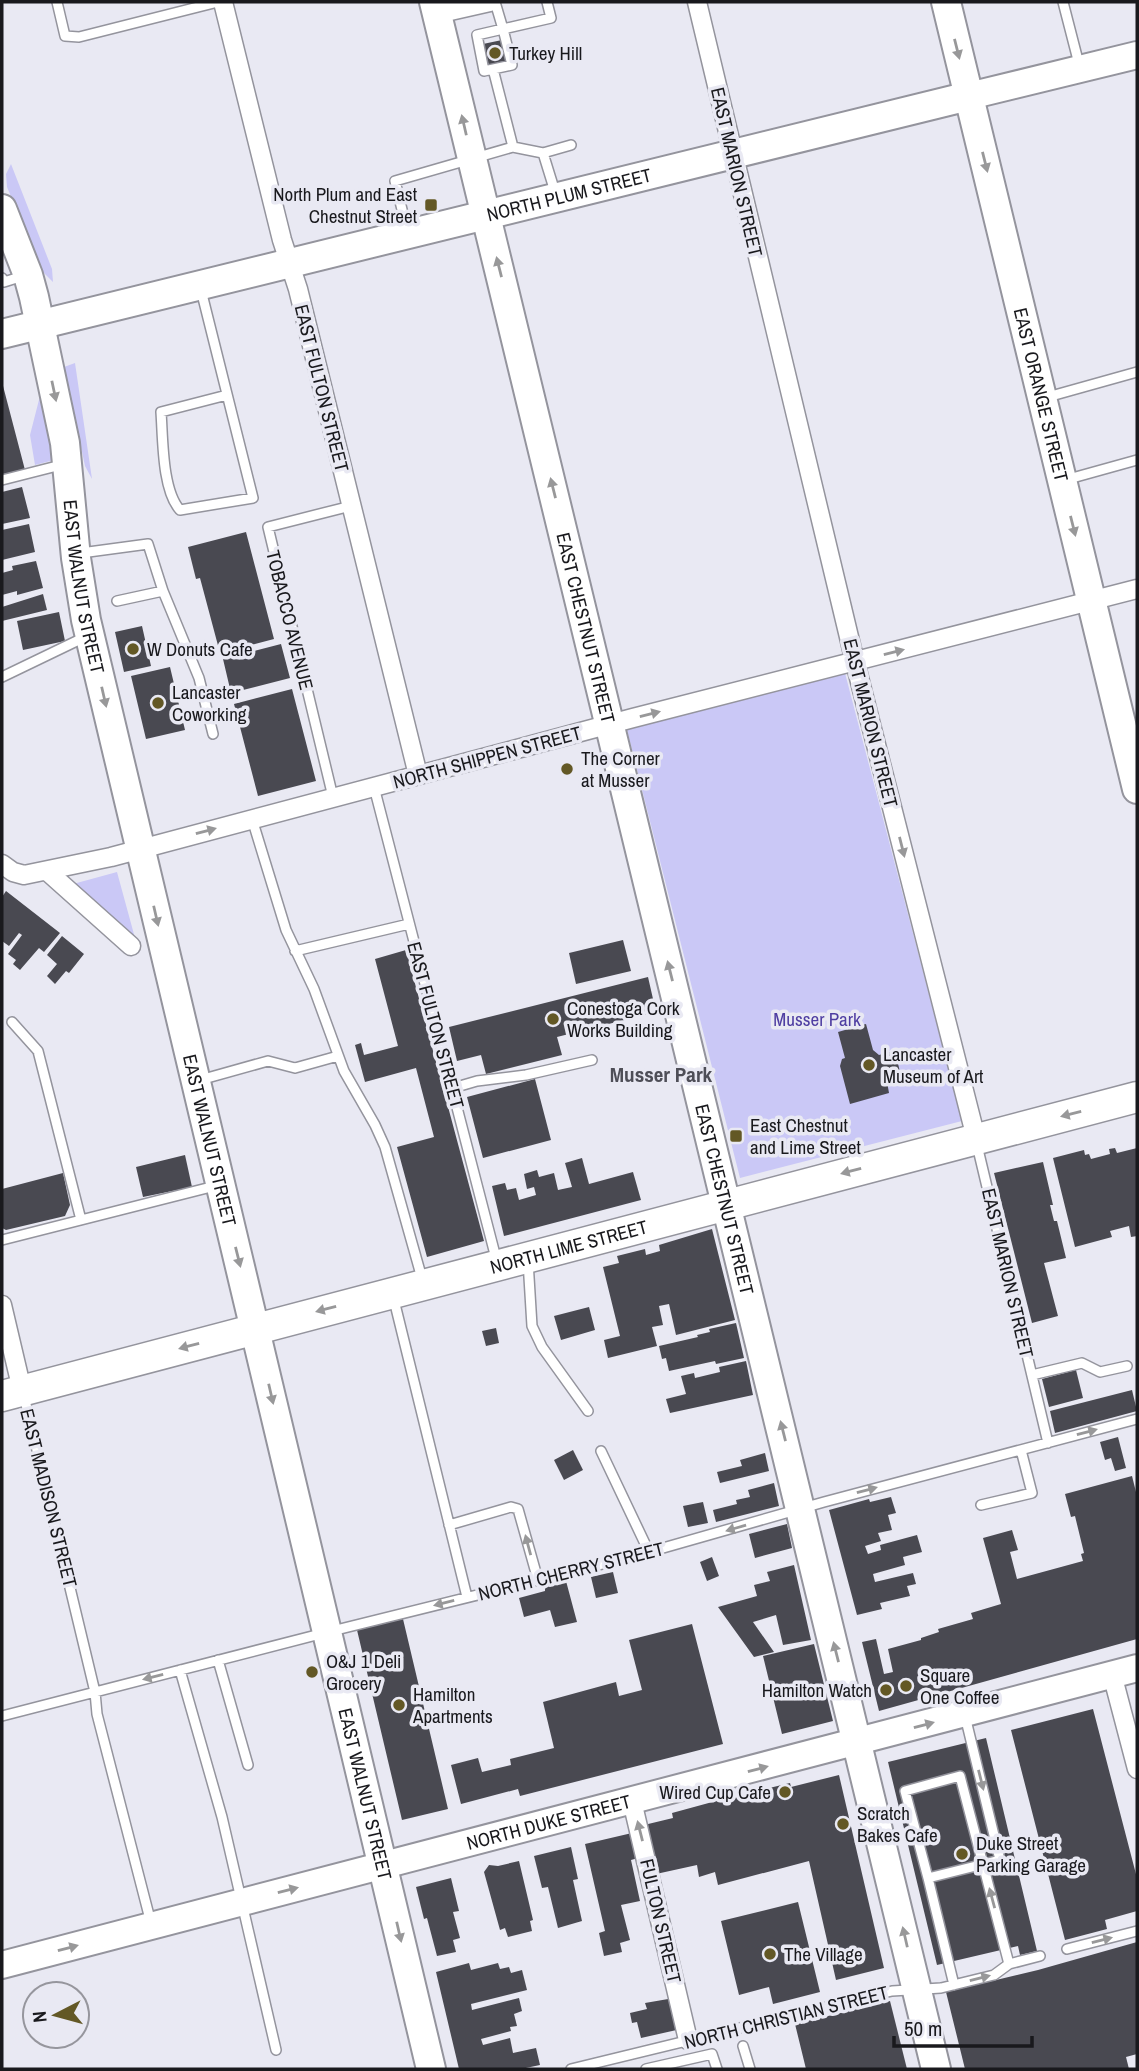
<svg xmlns="http://www.w3.org/2000/svg" width="1139" height="2071" font-family="'Archivo Narrow',sans-serif">
<style>
.green{fill:#cac8f6}
.building{fill:#494951}
.lines{fill:none;stroke-linecap:round;stroke-linejoin:round}
.service-casing{stroke:#94949d;stroke-width:12}
.minor-casing{stroke:#94949d;stroke-width:21}
.secondary-casing{stroke:#94949d;stroke-width:30}
.primary-casing{stroke:#94949d;stroke-width:32}
.trunk-casing{stroke:#94949d;stroke-width:33}
.service{stroke:#fff;stroke-width:9}
.minor{stroke:#fff;stroke-width:18}
.secondary{stroke:#fff;stroke-width:26}
.primary{stroke:#fff;stroke-width:28}
.trunk{stroke:#fff;stroke-width:30}
.oneway{fill:#989899}
.poi-dot{fill:#635825;stroke:#e9e9f3;stroke-width:2.5}
.labels{text-anchor:middle;stroke-width:7;stroke-linejoin:round;paint-order:stroke}
.poi-label{font-size:19px;fill:#19191d;stroke:#e9e9f3;text-anchor:start}
.street-label{font-size:19px;fill:#19191d;stroke:#e9e9f3}
.park-label{font-size:19px;fill:#4f3ea2;stroke:#e9e9f3}
.neighbourhood-label{font-size:21px;font-weight:bold;fill:#4e4e57;stroke:#e9e9f3}
</style>
<rect width="100%" height="100%" fill="#e9e9f3"/>
<path class="green" d="M11 164 52 269 53 282 42 271 7 187 6 174Z
M75 363 92 479 85 466 64 367Z
M41 392 54 460 35 465 30 435Z
M845 673 962 1121 740 1178 627 730Z
M117 872 135 938 73 884Z"/>
<path class="building" d="M502 40 507 61 489 66 483 44Z
M2 382 25 470 2 476Z
M22 487 30 518 2 524V492Z
M29 524 35 552 2 560V530Z
M246 532 274 639 220 653 200 578 196 579 188 547Z
M36 561 43 588 17 595V591L2 595V573L13 570 12 566Z
M43 594 47 610 2 621V607Z
M59 612 65 641 23 650 17 621Z
M142 626 151 666 124 672 115 632Z
M281 644 290 678 231 693 223 659Z
M170 667 185 730 146 739 131 676Z
M292 689 316 781 258 796 234 704Z
M6 891 60 933 44 952 39 948 20 970 13 964 16 960 8 954 22 935 19 933 9 946 2 941V897Z
M62 936 84 954 69 973 66 971 55 984 47 976 57 964 47 955Z
M623 940 631 971 576 984 569 953Z
M406 950 484 1241 427 1257 397 1147 434 1137 416 1068 365 1082 355 1045 361 1043 364 1055 398 1046 375 959Z
M648 977 656 1012 557 1037 562 1055 486 1074 481 1055 457 1061 449 1027Z
M866 1024 873 1050 879 1055 895 1051 900 1072 886 1076 889 1093 850 1104 840 1066 842 1059 845 1058 838 1032Z
M535 1079 551 1140 483 1158 467 1097Z
M1115 1148 1117 1153 1137 1148V1236L1131 1237 1129 1226 1110 1231 1112 1237 1075 1247 1053 1158 1084 1150 1085 1155 1089 1154 1091 1159 1110 1154 1109 1149Z
M185 1155 192 1187 143 1197 136 1167Z
M582 1158 589 1184 633 1172 641 1200 504 1236 492 1186 505 1183 507 1190 516 1188 519 1200 536 1195 534 1187 527 1189 524 1174 537 1170 539 1177 554 1173 558 1190 572 1187 565 1163Z
M1043 1162 1053 1205H1050L1054 1221H1057L1066 1258 1044 1263 1058 1316 1032 1323 994 1173Z
M63 1173 70 1205 65 1216 6 1230 2 1228V1189Z
M712 1229 735 1320 676 1335 669 1304 659 1306 663 1325 652 1327 657 1346 608 1358 604 1340 620 1336 603 1267 619 1263 617 1256 645 1249 646 1255 660 1251 659 1245Z
M589 1307 595 1330 561 1340 554 1316Z
M736 1323 744 1358 716 1364 715 1361 669 1371 666 1358 662 1359 659 1346 698 1337 697 1335 710 1332 709 1329Z
M496 1328 499 1343 486 1346 482 1331Z
M746 1361 753 1395 670 1413 666 1399 686 1394 681 1376 694 1373 695 1378 720 1372 719 1367Z
M1076 1370 1083 1398 1049 1407 1042 1379Z
M1132 1390 1137 1411 1055 1433 1050 1411Z
M1118 1437 1126 1468 1115 1471 1111 1458 1105 1460 1100 1442Z
M573 1450 583 1470 564 1480 554 1460Z
M765 1453 769 1471 720 1483 717 1472 742 1466 740 1460Z
M1132 1476 1137 1496V1639L879 1711 862 1642 876 1639 884 1674 893 1672 888 1649 921 1640V1638L939 1632 938 1629 973 1619 971 1613 1001 1604 983 1538 1012 1530 1018 1550 1010 1552 1017 1579 1083 1561 1081 1554 1084 1553 1075 1516 1071 1517 1065 1494Z
M774 1483 779 1506 716 1522 713 1510 737 1504 736 1500 750 1497 748 1490Z
M891 1497 896 1513 888 1515 892 1530 878 1533 881 1541 865 1546 868 1554 881 1550 880 1545 917 1535 922 1552 903 1557 905 1565 873 1574 875 1582 913 1573 916 1584 907 1586 910 1596 880 1603 882 1609 857 1615 829 1510 869 1499 870 1502Z
M703 1502 708 1523 688 1527 683 1506Z
M787 1524 792 1548 755 1558 749 1534Z
M712 1557 719 1576 707 1581 700 1562Z
M794 1565 811 1640 783 1645 776 1615 753 1622 774 1652 754 1657 718 1607 757 1596 754 1585 770 1581 767 1572Z
M613 1572 618 1593 596 1598 591 1577Z
M566 1581 577 1622 555 1627 550 1610 524 1617 519 1598 545 1591V1587Z
M403 1619 448 1809 402 1820 357 1630Z
M692 1624 723 1744 520 1796 518 1789 461 1804 451 1765 478 1758 482 1772 511 1765 510 1759 554 1748 543 1702 616 1682 619 1696 642 1690 629 1640Z
M814 1644 833 1721 782 1734 763 1656Z
M1093 1709 1137 1878V1911L1105 1920 1107 1929 1065 1940 1011 1730Z
M986 1738 1037 1951 1020 1955 1018 1946 937 1965 888 1762Z
M839 1775 884 1968 836 1980 809 1861 718 1885 715 1872 699 1877 697 1865 656 1874 644 1825 673 1818 672 1813 727 1798 726 1795 752 1788 753 1792 790 1783 791 1787Z
M632 1833 638 1858 631 1860 640 1901 621 1905 630 1940 620 1943 622 1952 604 1956 599 1933 605 1931 585 1844Z
M571 1847 578 1879 573 1880 582 1921 558 1928 548 1887 542 1888 534 1856Z
M519 1861 533 1920 530 1921 532 1931 508 1937 505 1928 500 1930 484 1872 489 1865 498 1866Z
M451 1878 459 1911 453 1912 460 1938 453 1940 456 1952 437 1956 427 1918 424 1919 416 1887Z
M798 1902 820 1992 773 2004 769 1987 739 1995 721 1921Z
M1137 1942V2054L1126 2057 1129 2069H965L946 1992 1038 1970Z
M469 1963 471 1970 498 1963 500 1969 509 1967 511 1973 522 1970 527 1990 471 2004 472 2010 519 1998 522 2011 514 2014 517 2026 510 2027 511 2031 481 2039 483 2045 510 2038 513 2053 536 2048 540 2065 521 2069H459L436 1972Z
M674 1998 681 2029 641 2038 637 2022 632 2023 630 2013 647 2009 645 2003Z
M890 2001 907 2069H806L795 2024Z"/>
<g class="lines">
<g class="service-casing">
<path id="service" d="M57 2 65 36 79 37 218 2
M495 2 503 29 477 35 484 71 512 65 503 29 551 18 547 2
M1063 2 1080 68
M493 69 513 147
M543 153 571 145
M407 230 395 181 513 147 543 153 556 195
M2 278 4 282 23 276
M201 290 253 498 180 510C162 490 163 439 161 412L227 395
M1044 398 1137 372
M2 480 65 464
M1065 480 1137 460
M81 553 148 544 163 591
M117 601 163 591 199 678 213 734
M2 677 85 637
M374 787 497 1262
M333 797 268 527 351 506
M252 819 286 930 314 989 344 1071 375 1125 385 1147 423 1282
M295 951 409 924
M12 1022 38 1051 81 1220
M200 1080 268 1061 295 1068 338 1056
M453 1088 477 1081 526 1075 592 1060
M977 1145 1048 1443
M2 1240 219 1185
M528 1261 532 1326 542 1347 588 1411
M393 1296 467 1597
M1032 1375 1082 1363 1100 1372 1127 1366
M24 1396 95 1692 97 1714 151 1923
M601 1451 649 1552
M981 1505 1032 1493 1021 1450
M449 1525 511 1507 518 1509 538 1580
M218 1660 248 1765
M180 1670 222 1817 276 2050
M2 1716 328 1632 635 1556 824 1502 1137 1419
M928 1878 905 1791 960 1776 1009 1964
M1067 1949 1137 1931
M954 1985 928 1878 1000 1860 965 1716
M743 2046 750 2069
M571 2069 892 1991 941 1988 994 1975 1009 1964 1040 1956
M646 2069 712 2054 717 2069"/>
</g>
<g class="minor-casing">
<path id="minor" d="M223 2 282 240 298 289 418 775
M697 2 855 662 976 1138
M437 14 490 2
M2 864 13 872 24 875 111 857 633 718 1137 589
M47 871 131 946
M2 1305 22 1390
M1112 1674 1137 1769
M632 1801 688 2040"/>
</g>
<g class="secondary-casing">
<g id="secondary">
<path d="M969 96 1137 55"/>
<path id="s1" d="M2 1965 1137 1668"/>
</g>
</g>
<g class="primary-casing">
<g id="primary">
<path id="s2" d="M434 2 936 2069"/>
<path id="s3" d="M946 2 1137 789"/>
<path id="s4" d="M2 209 28 275 34 297 65 443 76 558 86 620 431 2069"/>
<path id="s5" d="M2 334 969 96"/>
</g>
</g>
<g class="trunk-casing">
<g id="trunk">
<path id="s6" d="M2 1396 1137 1097"/>
</g>
</g>
<use href="#service" class="service"/>
<use href="#minor" class="minor"/>
<use href="#secondary" class="secondary"/>
<use href="#primary" class="primary"/>
<use href="#trunk" class="trunk"/>
</g>
<defs><path id="oneway-solid" d="M-6-.8H1V-3.2L6.5 0L1 3.2V.8H-6Z" transform="scale(1.75)"/></defs>
<g class="oneway">
<use href="#oneway-solid" transform="translate(957 49) rotate(76)"/>
<use href="#oneway-solid" transform="translate(464 125) rotate(-103)"/>
<use href="#oneway-solid" transform="translate(985 162) rotate(76)"/>
<use href="#oneway-solid" transform="translate(499 267) rotate(-104)"/>
<use href="#oneway-solid" transform="translate(54 391) rotate(78)"/>
<use href="#oneway-solid" transform="translate(553 488) rotate(-104)"/>
<use href="#oneway-solid" transform="translate(1073 526) rotate(76)"/>
<use href="#oneway-solid" transform="translate(894 652) rotate(-14)"/>
<use href="#oneway-solid" transform="translate(104 697) rotate(77)"/>
<use href="#oneway-solid" transform="translate(650 714) rotate(-14)"/>
<use href="#oneway-solid" transform="translate(206 831) rotate(-15)"/>
<use href="#oneway-solid" transform="translate(902 847) rotate(76)"/>
<use href="#oneway-solid" transform="translate(156 916) rotate(77)"/>
<use href="#oneway-solid" transform="translate(670 971) rotate(-104)"/>
<use href="#oneway-solid" transform="translate(1071 1114) rotate(166)"/>
<use href="#oneway-solid" transform="translate(851 1171) rotate(165)"/>
<use href="#oneway-solid" transform="translate(238 1257) rotate(76)"/>
<use href="#oneway-solid" transform="translate(326 1309) rotate(165)"/>
<use href="#oneway-solid" transform="translate(189 1346) rotate(165)"/>
<use href="#oneway-solid" transform="translate(271 1394) rotate(77)"/>
<use href="#oneway-solid" transform="translate(783 1431) rotate(-104)"/>
<use href="#oneway-solid" transform="translate(1087 1432) rotate(-15)"/>
<use href="#oneway-solid" transform="translate(867 1490) rotate(-15)"/>
<use href="#oneway-solid" transform="translate(736 1528) rotate(164)"/>
<use href="#oneway-solid" transform="translate(528 1545) rotate(-105)"/>
<use href="#oneway-solid" transform="translate(444 1603) rotate(166)"/>
<use href="#oneway-solid" transform="translate(836 1652) rotate(-104)"/>
<use href="#oneway-solid" transform="translate(153 1677) rotate(166)"/>
<use href="#oneway-solid" transform="translate(924 1725) rotate(-15)"/>
<use href="#oneway-solid" transform="translate(758 1769) rotate(-15)"/>
<use href="#oneway-solid" transform="translate(981 1780) rotate(76)"/>
<use href="#oneway-solid" transform="translate(640 1831) rotate(-104)"/>
<use href="#oneway-solid" transform="translate(288 1890) rotate(-14)"/>
<use href="#oneway-solid" transform="translate(992 1898) rotate(-105)"/>
<use href="#oneway-solid" transform="translate(399 1932) rotate(77)"/>
<use href="#oneway-solid" transform="translate(905 1937) rotate(-103)"/>
<use href="#oneway-solid" transform="translate(1102 1940) rotate(-14)"/>
<use href="#oneway-solid" transform="translate(68 1948) rotate(-15)"/>
<use href="#oneway-solid" transform="translate(980 1978) rotate(-14)"/>
</g>
<g class="poi-dot">
<circle cx="495" cy="53" r="7"/>
<rect x="424" y="198" width="14" height="14" rx="3.5"/>
<circle cx="133" cy="649" r="7"/>
<circle cx="158" cy="703" r="7"/>
<circle cx="567" cy="769" r="7"/>
<circle cx="553" cy="1019" r="7"/>
<circle cx="869" cy="1065" r="7"/>
<rect x="729" y="1129" width="14" height="14" rx="3.5"/>
<circle cx="312" cy="1672" r="7"/>
<circle cx="906" cy="1686" r="7"/>
<circle cx="886" cy="1690" r="7"/>
<circle cx="399" cy="1705" r="7"/>
<circle cx="785" cy="1792" r="7"/>
<circle cx="843" cy="1824" r="7"/>
<circle cx="962" cy="1854" r="7"/>
<circle cx="770" cy="1954" r="7"/>
</g>
<g class="labels">
<g class="poi-label">
<text x="509" y="60">Turkey Hill</text>
<text x="417" y="201" text-anchor="end">North Plum and East<tspan x="417" dy="22">Chestnut Street</tspan></text>
<text x="147" y="656">W Donuts Cafe</text>
<text x="172" y="699">Lancaster<tspan x="172" dy="22">Coworking</tspan></text>
<text x="581" y="765">The Corner<tspan x="581" dy="22">at Musser</tspan></text>
<text x="567" y="1015">Conestoga Cork<tspan x="567" dy="22">Works Building</tspan></text>
<text x="883" y="1061">Lancaster<tspan x="883" dy="22">Museum of Art</tspan></text>
<text x="750" y="1132">East Chestnut<tspan x="750" dy="22">and Lime Street</tspan></text>
<text x="326" y="1668">O&amp;J 1 Deli<tspan x="326" dy="22">Grocery</tspan></text>
<text x="920" y="1682">Square<tspan x="920" dy="22">One Coffee</tspan></text>
<text x="872" y="1697" text-anchor="end">Hamilton Watch</text>
<text x="413" y="1701">Hamilton<tspan x="413" dy="22">Apartments</tspan></text>
<text x="771" y="1799" text-anchor="end">Wired Cup Cafe</text>
<text x="857" y="1820">Scratch<tspan x="857" dy="22">Bakes Cafe</tspan></text>
<text x="976" y="1850">Duke Street<tspan x="976" dy="22">Parking Garage</tspan></text>
<text x="784" y="1961">The Village</text>
</g>
<g class="street-label">
<text transform="translate(737 172) rotate(77)" y="7">EAST MARION STREET</text>
<text dy="7" stroke="none"><textPath href="#s5" startOffset="584">NORTH PLUM STREET</textPath></text>
<text transform="translate(322 388) rotate(76)" y="7">EAST FULTON STREET</text>
<text dy="7" stroke="none"><textPath href="#s3" startOffset="404">EAST ORANGE STREET</textPath></text>
<text dy="7" stroke="none"><textPath href="#s4" startOffset="388">EAST WALNUT STREET</textPath></text>
<text transform="translate(290 620) rotate(76)" y="7">TOBACCO AVENUE</text>
<text dy="7" stroke="none"><textPath href="#s2" startOffset="644">EAST CHESTNUT STREET</textPath></text>
<text transform="translate(871 723) rotate(76)" y="7">EAST MARION STREET</text>
<text transform="translate(487 757) rotate(-15)" y="7">NORTH SHIPPEN STREET</text>
<text transform="translate(436 1025) rotate(75)" y="7">EAST FULTON STREET</text>
<text dy="7" stroke="none"><textPath href="#s4" startOffset="956">EAST WALNUT STREET</textPath></text>
<text dy="7" stroke="none"><textPath href="#s2" startOffset="1232">EAST CHESTNUT STREET</textPath></text>
<text dy="7" stroke="none"><textPath href="#s6" startOffset="586">NORTH LIME STREET</textPath></text>
<text transform="translate(1008 1273) rotate(77)" y="7">EAST MARION STREET</text>
<text transform="translate(49 1498) rotate(76)" y="7">EAST MADISON STREET</text>
<text transform="translate(571 1571) rotate(-14)" y="7">NORTH CHERRY STREET</text>
<text dy="7" stroke="none"><textPath href="#s4" startOffset="1628">EAST WALNUT STREET</textPath></text>
<text dy="7" stroke="none"><textPath href="#s1" startOffset="565">NORTH DUKE STREET</textPath></text>
<text transform="translate(661 1921) rotate(77)" y="7">FULTON STREET</text>
<text transform="translate(786 2017) rotate(-14)" y="7">NORTH CHRISTIAN STREET</text>
</g>
<g class="park-label">
<text x="817" y="1026">Musser Park</text>
</g>
<g class="neighbourhood-label">
<text x="661" y="1082">Musser Park</text>
</g>
</g>
<rect width="1139" height="2071" fill="none" stroke="#19191d" stroke-width="7"/>
<g transform="translate(56 2015) rotate(264)"><circle r="33" fill="#e9e9f3" stroke="#96969d" stroke-width="2"/>
<path d="M0-5L12 26L0 18L-12 26Z" fill="#635825"/>
<text y="-10" font-size="19" font-weight="bold" text-anchor="middle" fill="#19191d">N</text>
</g>
<path d="M894 2036v10h138v-10" fill="none" stroke="#19191d" stroke-width="3.5"/>
<text x="904" y="2036" font-size="21" fill="#19191d" stroke="#e9e9f3" stroke-width="5" paint-order="stroke">50 m</text>
</svg>
